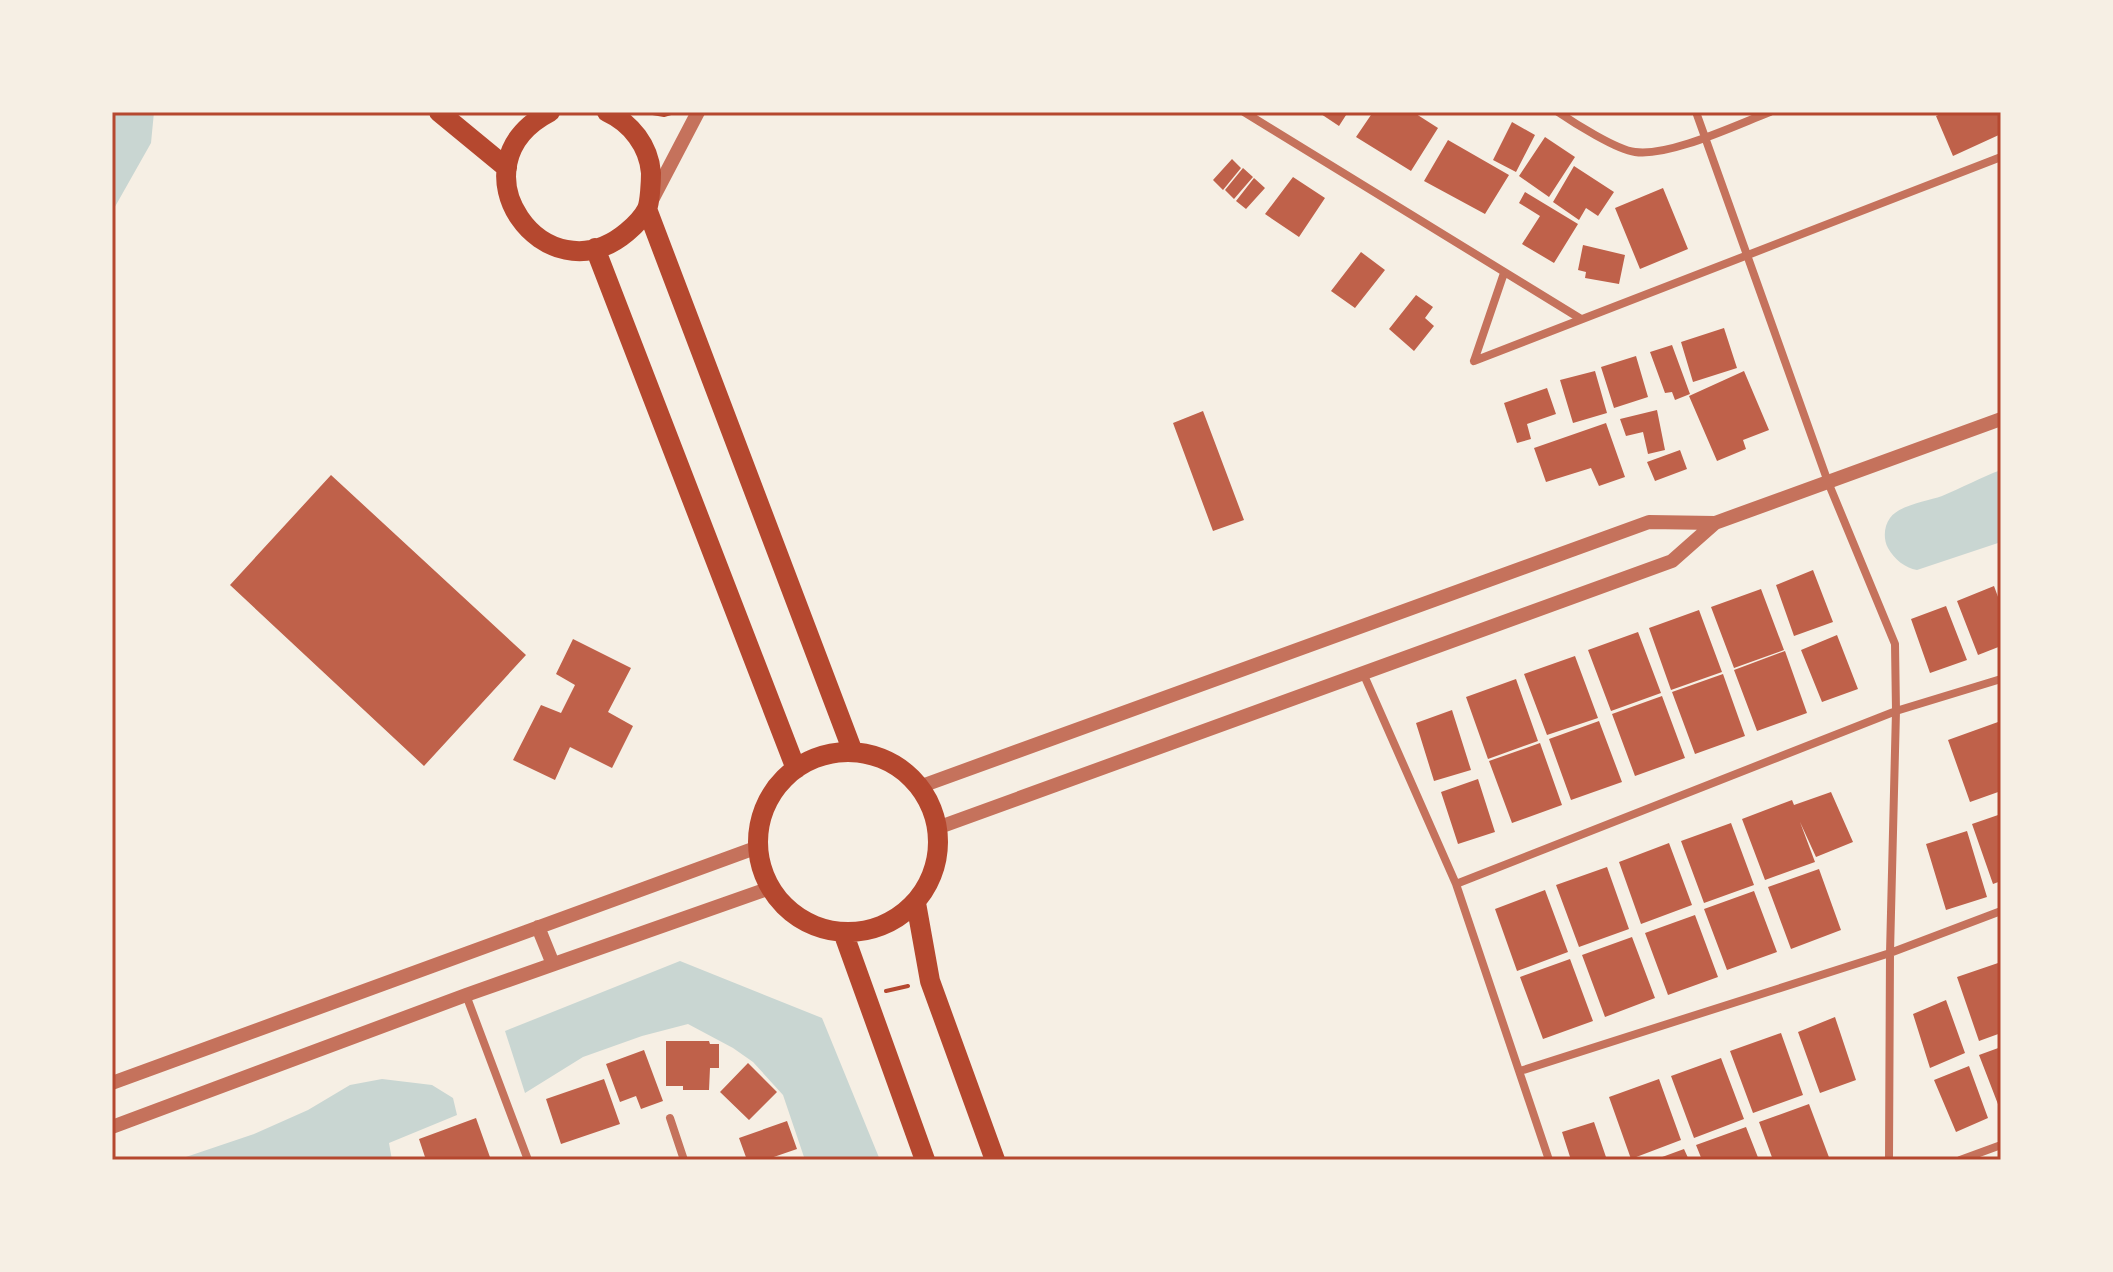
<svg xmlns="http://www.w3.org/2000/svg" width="2113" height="1272" font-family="'Nunito Sans',sans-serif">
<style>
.water{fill:#c9d6d2}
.building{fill:#bf614a}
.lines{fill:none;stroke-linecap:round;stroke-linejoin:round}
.path{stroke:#b5482f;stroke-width:4}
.minor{stroke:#c5725c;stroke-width:8}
.tertiary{stroke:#c5725c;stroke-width:14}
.primary{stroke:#b5482f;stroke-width:20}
.neatline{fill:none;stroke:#b5482f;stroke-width:3}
</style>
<rect width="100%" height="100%" fill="#f6efe4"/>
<path class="water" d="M112 112H154L151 143 112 212Z
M2001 470V542L1917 570C1905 568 1894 559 1888 548 1883 539 1884 526 1890 518 1899 505 1928 501 1942 496 1962 488 1981 477 2001 470Z
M680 961 822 1018 880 1160H805L783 1095 753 1062 733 1048 688 1024 642 1036 583 1057 525 1093 505 1031Z
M382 1079 432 1085 453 1098 457 1115 389 1143 392 1160H177L254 1134 308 1110 350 1085Z"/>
<path class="building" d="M1318 112H1348L1339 126Z
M1373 112H1413L1438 128 1411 171 1356 137Z
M1945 112H2001V134L1953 156 1936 116Z
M1512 122 1535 135 1516 172 1493 160Z
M1545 137 1575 157 1549 197 1519 176Z
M1448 140 1509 175 1485 214 1424 181Z
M1232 159 1241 168 1223 190 1213 180Z
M1574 166 1614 192 1598 216 1586 208 1579 220 1553 202Z
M1243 168 1253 177 1234 199 1225 190Z
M1293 177 1325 198 1299 237 1265 214Z
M1254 178 1265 188 1246 209 1236 201Z
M1663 188 1688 249 1640 269 1615 208Z
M1525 192 1578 224 1554 263 1522 244 1540 216 1519 203Z
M1583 245 1625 255 1619 284 1585 278 1586 272 1578 270Z
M1361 252 1385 270 1355 308 1331 291Z
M1416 295 1433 307 1425 318 1434 326 1414 351 1389 329Z
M1724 328 1737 368 1693 382 1681 342Z
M1672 345 1690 394 1675 400 1672 392 1665 393 1650 352Z
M1636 356 1648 397 1614 408 1601 367Z
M1595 371 1607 413 1573 423 1560 380Z
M1744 371 1769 430 1743 440 1746 449 1717 461 1689 396Z
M1547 388 1556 414 1527 424 1531 439 1517 443 1504 403Z
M1657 410 1665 450 1648 454 1643 432 1626 436 1620 419Z
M1203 411 1244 520 1213 531 1173 423Z
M1606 423 1625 477 1599 486 1591 468 1546 482 1534 448Z
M1680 450 1687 469 1655 481 1647 462Z
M331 475 526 655 424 766 230 585Z
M1813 570 1833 622 1794 636 1776 585Z
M1994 586 2001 605V646L1978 655 1957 601Z
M1761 589 1784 650 1734 668 1711 607Z
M1946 606 1967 660 1930 673 1911 619Z
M1699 610 1722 672 1671 690 1649 628Z
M1638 632 1661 693 1611 711 1588 650Z
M1837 635 1858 689 1822 702 1801 650Z
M573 639 631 668 608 712 633 726 612 768 570 747 555 780 513 760 541 705 561 713 575 685 556 674Z
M1785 651 1807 713 1757 731 1734 670Z
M1575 656 1598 718 1547 735 1524 674Z
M1723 674 1745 736 1695 754 1672 692Z
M1516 679 1538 741 1488 759 1466 697Z
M1662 696 1685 758 1635 776 1612 714Z
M1452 710 1471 770 1434 781 1416 723Z
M1599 721 1622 782 1571 800 1549 739Z
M1998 722 2001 729V791L1970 802 1948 740Z
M1540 743 1562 805 1512 823 1489 761Z
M1478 779 1495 832 1458 844 1441 792Z
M1831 792 1853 842 1816 857 1800 822 1815 862 1765 880 1742 819 1792 800 1794 805Z
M2001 814V881L1993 884 1972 824Z
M1731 823 1754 885 1704 903 1681 841Z
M1967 831 1987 897 1946 910 1926 844Z
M1669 843 1692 905 1641 924 1619 862Z
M1607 867 1629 929 1579 947 1556 885Z
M1819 869 1841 930 1791 949 1768 887Z
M1545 890 1568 952 1517 971 1495 909Z
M1754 891 1777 952 1727 970 1704 909Z
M1695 915 1718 977 1668 995 1645 933Z
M1632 937 1655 998 1605 1017 1582 955Z
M1570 959 1593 1021 1543 1039 1520 977Z
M2001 962V1033L1979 1041 1957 977Z
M1946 1000 1965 1053 1930 1068 1913 1014Z
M1835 1017 1856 1080 1820 1093 1798 1032Z
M1781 1033 1803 1095 1753 1113 1730 1051Z
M666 1041H709L710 1044H719V1068H710L709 1090H683V1086H666Z
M2001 1047V1112L1979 1055Z
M644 1050 663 1101 641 1109 636 1096 620 1102 606 1064Z
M1721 1058 1744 1119 1694 1138 1671 1076Z
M748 1063 777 1092 749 1120 720 1092Z
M1969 1066 1988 1118 1956 1132 1934 1080Z
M604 1079 620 1124 561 1144 546 1099Z
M1659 1079 1681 1140 1631 1159 1609 1097Z
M1809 1104 1830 1160H1773L1759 1122Z
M476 1118 491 1160H426L419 1139Z
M787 1121 797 1149 765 1160H747L739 1138Z
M1594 1122 1607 1160H1571L1562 1132Z
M1746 1127 1759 1160H1702L1696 1145Z
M1684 1149 1689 1160H1654Z"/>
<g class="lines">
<path class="path" d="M647 112 664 115 674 112
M886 991 908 986"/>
<path class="minor" d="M1244 112 1581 319
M1558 112C1574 123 1617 150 1635 152 1669 157 1736 125 1770 112
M1696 112 1828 482 1895 644 1896 711 1890 953 1889 1160
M1474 361 2001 157
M1474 361 1504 273
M1363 673 1456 884 1549 1160
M1456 884 1896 711 2001 679
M466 995 528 1160
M1520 1071 1890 953 2001 911
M670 1118 684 1160
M1960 1160 2001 1145"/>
<path class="tertiary" d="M653 198 698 112
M919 787 1649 522 1715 523
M937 828 1672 561 1715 523 2001 419
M538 927 553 964
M112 1083 758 847
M112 1127 466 995 770 888"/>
<path class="primary" d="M439 112 507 168
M550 112C448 165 545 301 627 232 633 227 643 217 647 209 650 202 651 181 651 173 649 146 631 123 607 112
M647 209 853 752
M595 248 796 769
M758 842a90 90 0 1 1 180 0a90 90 0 1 1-180 0Z
M916 903 930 981 995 1160
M843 932 925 1160"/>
</g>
<rect width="2113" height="1272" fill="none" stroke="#f6efe4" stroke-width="228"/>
<rect x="114" y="114" width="1885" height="1044" class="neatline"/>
</svg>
